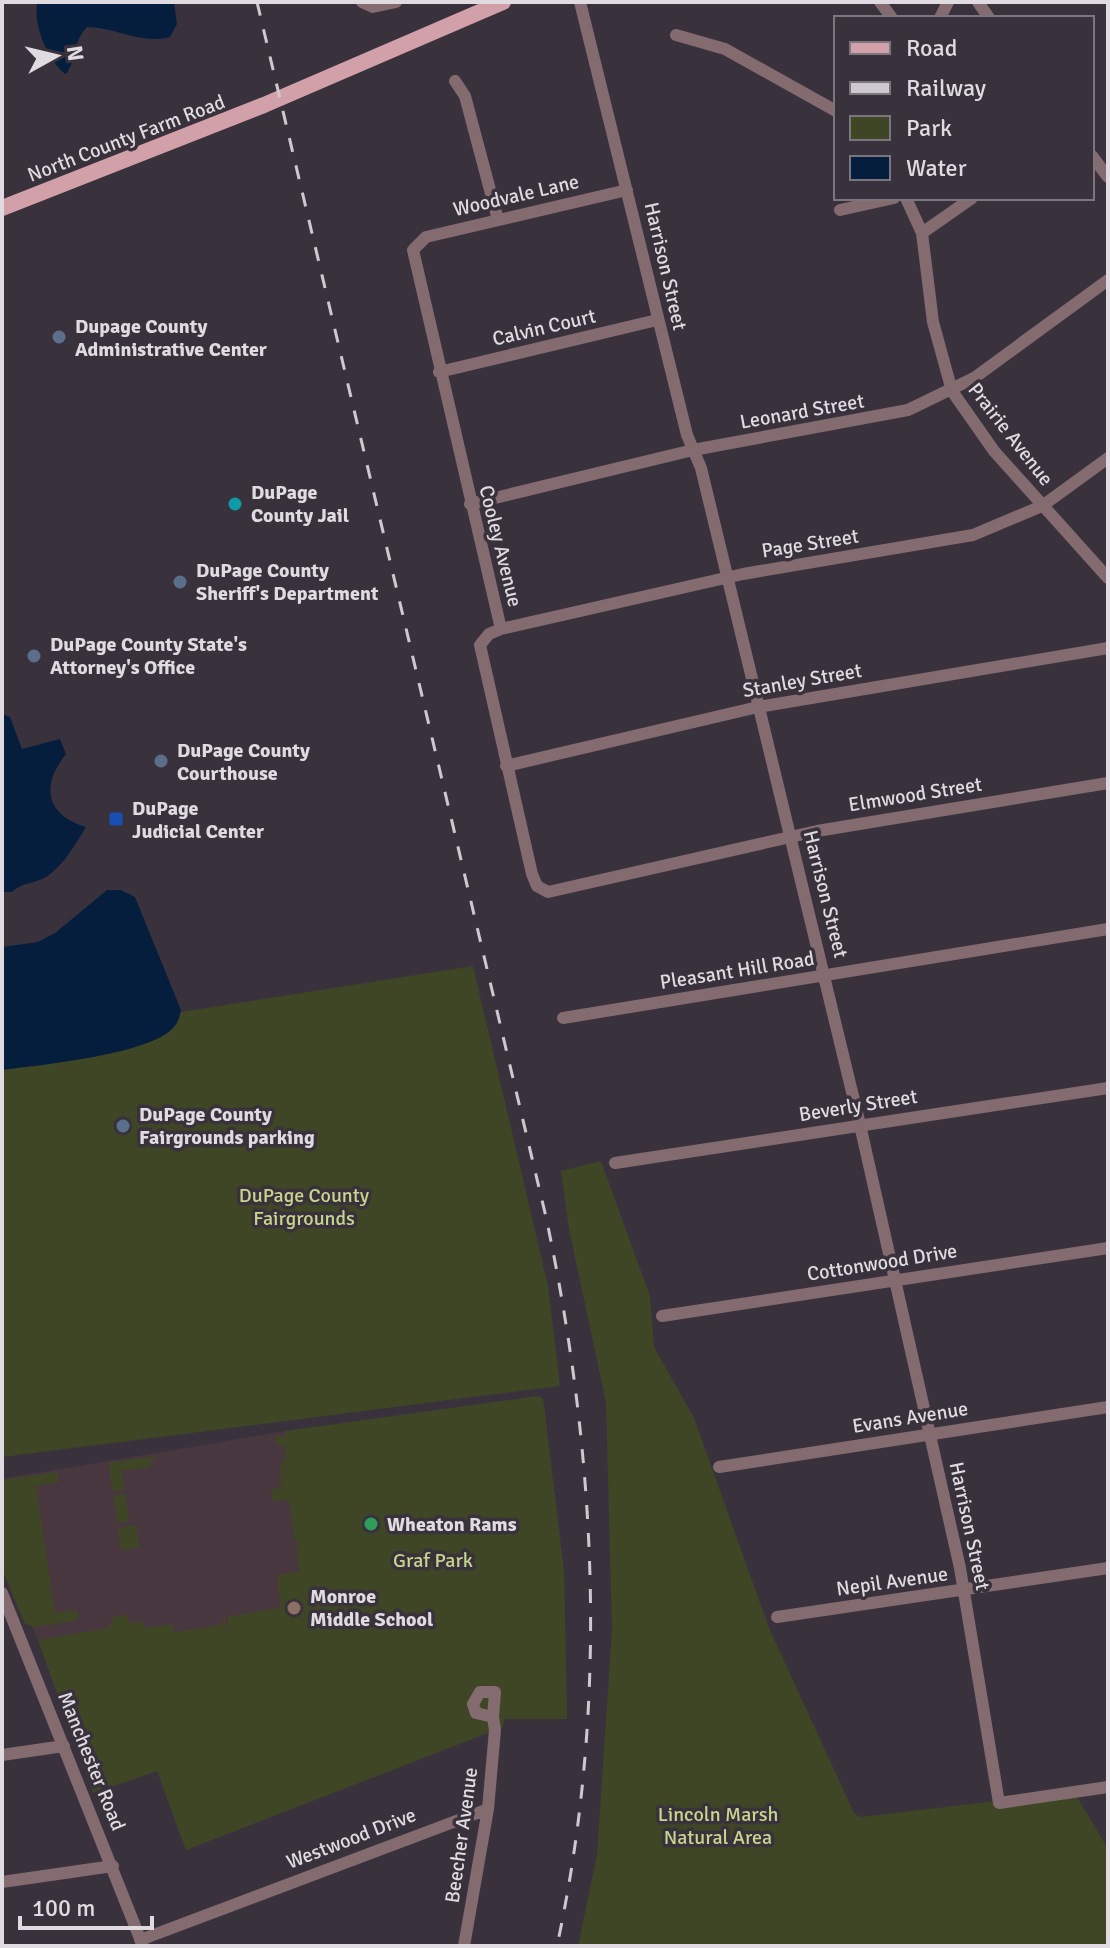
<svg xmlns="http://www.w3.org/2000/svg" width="1110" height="1948" font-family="Signika,sans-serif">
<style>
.education{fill:#493740}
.green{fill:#3f4626}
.water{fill:#061e3e}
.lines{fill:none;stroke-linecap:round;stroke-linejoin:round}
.minor{stroke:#846b6f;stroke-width:12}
.major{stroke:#d1a0a8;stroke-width:16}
.rail{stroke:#cdc9cf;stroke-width:3;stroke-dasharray:14 14;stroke-linecap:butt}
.service-dot{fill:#5c6f8a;stroke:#39323c;stroke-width:3}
.culture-dot{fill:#0f9aa8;stroke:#39323c;stroke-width:3}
.transit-dot{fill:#1a4fb4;stroke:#39323c;stroke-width:3}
.leisure-dot{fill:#2e9e5b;stroke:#39323c;stroke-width:3}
.education-dot{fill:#8d6e63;stroke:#39323c;stroke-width:3}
.labels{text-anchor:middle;stroke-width:7;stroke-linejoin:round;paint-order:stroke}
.street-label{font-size:20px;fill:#dfdbe1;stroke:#39323c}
.poi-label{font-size:20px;font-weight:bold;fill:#dfdbe1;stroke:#39323c;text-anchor:start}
.park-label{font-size:20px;fill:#c6d68b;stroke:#39323c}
</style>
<rect width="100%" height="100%" fill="#39323c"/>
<path class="education" d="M543 1398 564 1571 567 1719H504L503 1727 186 1850 157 1771 93 1793 38 1640 2 1563V1479L285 1431Z"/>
<path class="green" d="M473 966 548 1286 560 1386 2 1457V1048L168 1014Z
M601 1161 650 1296 654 1347 694 1418 769 1628 854 1813 860 1817 1074 1792 1108 1849V1946H578L597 1855 612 1629 606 1402 569 1229 561 1171Z
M538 1396 543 1398 564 1571 567 1719H504L503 1727 186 1850 157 1771 93 1793 38 1640 108 1628 114 1617 128 1614 130 1623 143 1621 144 1628 172 1624 174 1632 221 1625 225 1617 226 1631 229 1616 280 1608 278 1575 299 1572 296 1548 300 1544 295 1542 289 1500 272 1501 271 1490 281 1486 280 1465 286 1459 284 1445H276L275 1436 286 1437 285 1431Z
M155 1456 149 1467 122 1471 125 1490 112 1491 109 1463Z
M57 1472 59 1482 36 1486 55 1613 77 1610 79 1616 75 1621 35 1627 25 1624 2 1569V1480Z
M125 1493 129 1521 118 1523 113 1496Z
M136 1525 139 1548 121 1550 118 1528Z"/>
<path class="water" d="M38 2H174L177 24 170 37C141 45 115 27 87 27 71 44 78 59 66 74 49 64 31 21 38 2Z
M2 714 10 717 22 749 60 739 66 754C41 785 45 815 86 827 75 845 64 865 46 877 34 884 22 882 12 892H2Z
M107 890H121L135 897 181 1010C179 1019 178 1024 170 1031 141 1055 41 1065 2 1070V947L38 942 55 933Z"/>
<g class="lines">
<path class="minor" d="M362 2 373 7 396 2
M580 2 687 435 701 468 860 1125 960 1568 999 1803 1108 1787
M880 2 892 18
M978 2 989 18
M940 18 948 2
M676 35 725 49 836 111
M455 81 465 96 498 220
M1092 156 1108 177
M906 198 922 233 933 322 952 391 994 451 1108 578
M840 210 894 198
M922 233 972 198
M439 372 657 320
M1108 458 1042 506 973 535 743 574 501 629 489 634 480 645 532 874 537 886 548 892 817 831 1108 783
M470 504 693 450 908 410 974 378 1108 280
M501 629 413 250 426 237 627 190
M506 766 758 707 1108 648
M563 1018 1108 929
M615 1163 1108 1088
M662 1316 1108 1248
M719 1467 1108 1407
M2 1593 143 1946
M777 1617 1108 1568
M2 1755 64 1746
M2 1882 113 1866
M140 1940 488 1809
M464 1946 488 1809 495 1730 493 1717 476 1713 473 1704 480 1692H495L493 1717"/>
<path class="major" d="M2 208 264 105 503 2"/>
<path class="rail" d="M257 2 546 1217C597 1458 609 1704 557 1946"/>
</g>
<g class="service-dot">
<circle cx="59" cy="337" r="8"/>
<circle cx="180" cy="582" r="8"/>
<circle cx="34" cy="656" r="8"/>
<circle cx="161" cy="761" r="8"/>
<circle cx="123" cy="1126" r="8"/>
</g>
<circle class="culture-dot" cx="235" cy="504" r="8"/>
<rect class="transit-dot" x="108" y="811" width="16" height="16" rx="4"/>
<circle class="leisure-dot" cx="371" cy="1524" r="8"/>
<circle class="education-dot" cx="294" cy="1608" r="8"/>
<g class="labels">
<g class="street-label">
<text transform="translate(126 138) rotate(-21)" y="7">North County Farm Road</text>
<text transform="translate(516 195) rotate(-13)" y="7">Woodvale Lane</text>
<text transform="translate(666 266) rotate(77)" y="7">Harrison Street</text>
<text transform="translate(544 327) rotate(-13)" y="7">Calvin Court</text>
<text transform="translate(802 411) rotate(-10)" y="7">Leonard Street</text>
<text transform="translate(1011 434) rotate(52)" y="7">Prairie Avenue</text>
<text transform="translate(810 543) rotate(-9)" y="7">Page Street</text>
<text transform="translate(501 546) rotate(76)" y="7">Cooley Avenue</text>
<text transform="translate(802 680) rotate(-10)" y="7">Stanley Street</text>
<text transform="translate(915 794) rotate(-9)" y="7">Elmwood Street</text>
<text transform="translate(826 894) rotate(76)" y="7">Harrison Street</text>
<text transform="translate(737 970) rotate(-9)" y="7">Pleasant Hill Road</text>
<text transform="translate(858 1105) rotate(-9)" y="7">Beverly Street</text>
<text transform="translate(882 1262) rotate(-9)" y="7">Cottonwood Drive</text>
<text transform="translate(910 1417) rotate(-9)" y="7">Evans Avenue</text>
<text transform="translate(970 1526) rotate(78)" y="7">Harrison Street</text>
<text transform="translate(892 1581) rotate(-8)" y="7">Nepil Avenue</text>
<text transform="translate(92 1761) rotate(68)" y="7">Manchester Road</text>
<text transform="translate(461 1835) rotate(-82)" y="7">Beecher Avenue</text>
<text transform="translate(351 1838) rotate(-21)" y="7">Westwood Drive</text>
</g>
<g class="poi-label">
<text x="75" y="333">Dupage County<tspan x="75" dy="23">Administrative Center</tspan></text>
<text x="251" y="499">DuPage<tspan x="251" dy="23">County Jail</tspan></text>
<text x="196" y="577">DuPage County<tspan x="196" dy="23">Sheriff's Department</tspan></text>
<text x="50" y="651">DuPage County State's<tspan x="50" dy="23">Attorney's Office</tspan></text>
<text x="177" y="757">DuPage County<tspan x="177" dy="23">Courthouse</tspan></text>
<text x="132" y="815">DuPage<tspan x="132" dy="23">Judicial Center</tspan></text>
<text x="139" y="1121">DuPage County<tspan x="139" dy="23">Fairgrounds parking</tspan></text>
<text x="387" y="1531">Wheaton Rams</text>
<text x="310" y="1603">Monroe<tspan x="310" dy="23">Middle School</tspan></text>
</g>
<g class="park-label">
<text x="304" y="1202">DuPage County<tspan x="304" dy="23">Fairgrounds</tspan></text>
<text x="433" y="1567">Graf Park</text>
<text x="718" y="1821">Lincoln Marsh<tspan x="718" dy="23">Natural Area</tspan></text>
</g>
</g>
<rect width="1110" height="1948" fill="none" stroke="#dfdbe1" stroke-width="8"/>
<rect x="834" y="16" width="260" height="184" fill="#39323c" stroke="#7b767e" stroke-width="2"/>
<rect x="850" y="42" width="40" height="12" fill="#d1a0a8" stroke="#7b767e" stroke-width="2"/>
<text x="906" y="56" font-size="24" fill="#dfdbe1">Road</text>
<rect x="850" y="82" width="40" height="12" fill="#cdc9cf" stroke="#7b767e" stroke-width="2"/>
<text x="906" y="96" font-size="24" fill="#dfdbe1">Railway</text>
<rect x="850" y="116" width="40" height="24" fill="#3f4626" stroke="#7b767e" stroke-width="2"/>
<text x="906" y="136" font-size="24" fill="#dfdbe1">Park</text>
<rect x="850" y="156" width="40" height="24" fill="#061e3e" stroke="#7b767e" stroke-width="2"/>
<text x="906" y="176" font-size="24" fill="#dfdbe1">Water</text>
<g transform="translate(56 56) rotate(82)" stroke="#39323c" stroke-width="6" paint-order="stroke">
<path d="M0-6L14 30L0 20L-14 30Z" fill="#dfdbe1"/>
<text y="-12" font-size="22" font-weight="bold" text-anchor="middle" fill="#dfdbe1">N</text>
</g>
<path d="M20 1916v12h132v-12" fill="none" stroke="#dfdbe1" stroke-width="4"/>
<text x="32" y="1916" font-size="24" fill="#dfdbe1" stroke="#39323c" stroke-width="6" paint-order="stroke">100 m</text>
</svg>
